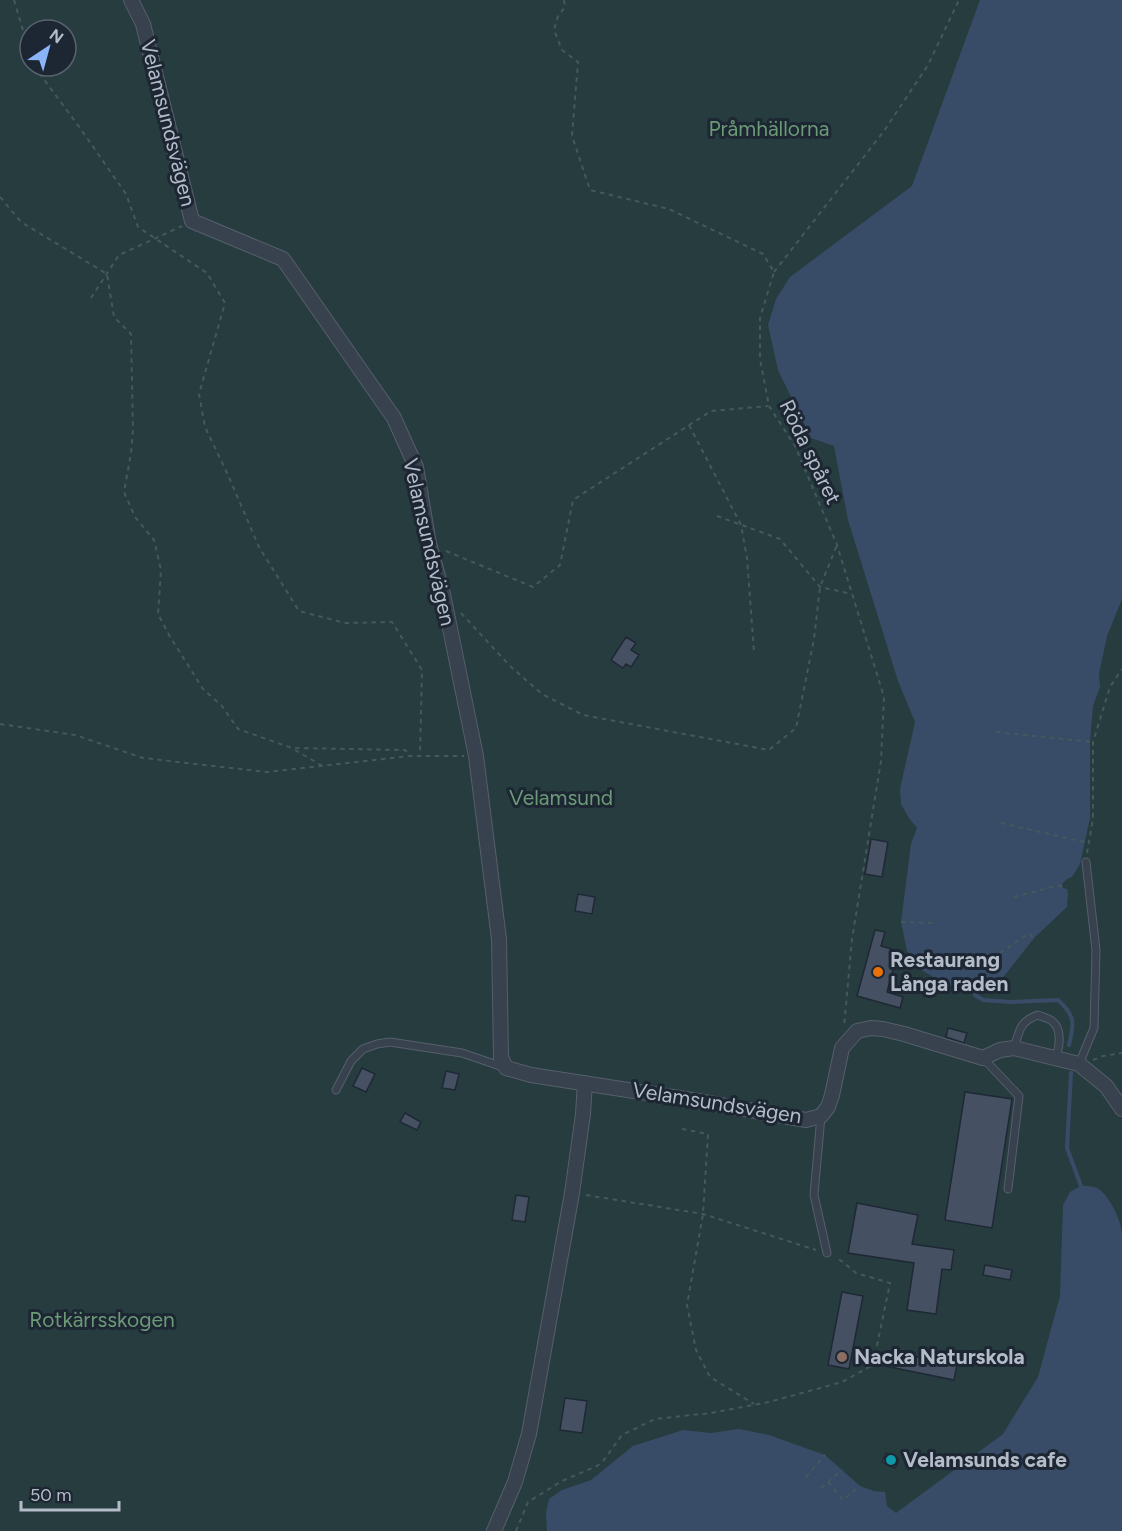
<svg xmlns="http://www.w3.org/2000/svg" width="1122" height="1531" font-family="Figtree,sans-serif">
<style>
.green{fill:#263c3f;fill-rule:evenodd}
.water{fill:#394c67}
.lines{fill:none;stroke-linecap:round;stroke-linejoin:round}
.stream{stroke:#394c67;stroke-width:4}
.building{fill:#455162;stroke:#1f2835;stroke-width:1.5}
.service-casing{stroke:#565f6c;stroke-width:9}
.minor-casing{stroke:#565f6c;stroke-width:16}
.path{stroke:#44595c;stroke-width:2;stroke-dasharray:4.5 4.5;stroke-linecap:butt}
.service{stroke:#38414e;stroke-width:7}
.minor{stroke:#38414e;stroke-width:14}
.food-dot{fill:#e8710a;stroke:#1d2633;stroke-width:2}
.education-dot{fill:#8d6e63;stroke:#1d2633;stroke-width:2}
.culture-dot{fill:#0f9aa8;stroke:#1d2633;stroke-width:2}
.labels{text-anchor:middle;stroke-width:6;stroke-linejoin:round;paint-order:stroke}
.street-label{font-size:21px;fill:#b4bcc9;stroke:#1d2633}
.park-label{font-size:21px;fill:#6b9a76;stroke:#1d2633}
.poi-label{font-size:21px;font-weight:bold;fill:#b4bcc9;stroke:#1d2633;text-anchor:start}
</style>
<rect width="100%" height="100%" fill="#242f3e"/>
<path class="green" d="M0 0H1122V1531H0ZM30 30H66V66H30Z"/>
<path class="water" d="M980 0H1122V599L1107 636 1099 674 1100 687 1093 706 1090 742V818L1080 864 1072 877 1067 879 1062 884 1063 888 1067 889 1068 893 1067 907 1035 937 997 985 961 991 938 980 920 969 907 951 901 922 911 844 917 828 909 818 901 804 900 789 915 722 898 681 848 520 834 446 811 438 778 370 768 325 776 299 790 277 912 186Z
M1081 1186C1086 1186 1092 1186 1097 1188 1109 1195 1120 1218 1122 1232V1531H547L546 1512 549 1499 562 1490 591 1480 633 1446 683 1430 711 1433 739 1429 769 1435 825 1455 860 1486 874 1491 885 1492 887 1506 896 1513 1003 1434 1038 1377 1060 1296 1063 1205 1070 1192Z"/>
<g class="lines">
<path class="stream" d="M974 989 975 995 983 1000 1010 1002 1058 1000C1076 1016 1074 1024 1069 1045
M1071 1073 1067 1148 1081 1186"/>
</g>
<path class="building" d="M626 637 636 643 631 650 639 655 631 667 626 664 623 668 611 660Z
M871 839 888 842 882 877 865 874Z
M578 894 595 897 592 914 575 911Z
M875 930 885 932 881 946 898 951 887 992 903 997 900 1008 857 996Z
M948 1028 967 1033 964 1043 946 1037Z
M362 1068 375 1074 366 1092 353 1086Z
M446 1071 459 1074 455 1090 442 1088Z
M965 1092 1012 1099 992 1228 945 1220Z
M405 1113 421 1122 417 1130 400 1122Z
M516 1195 529 1197 525 1222 512 1220Z
M857 1203 918 1215 912 1244 954 1250 951 1270 942 1269 936 1314 907 1310 914 1263 848 1253Z
M985 1265 1012 1270 1010 1280 983 1275Z
M842 1292 863 1296 849 1369 828 1365Z
M888 1351 957 1365 954 1380 885 1366Z
M565 1398 587 1401 582 1433 560 1430Z
M886 1453 899 1459 895 1468 882 1462Z"/>
<g class="lines">
<g class="service-casing">
<path id="service" d="M1014 1048C1020 1030 1019 1022 1038 1015 1042 1017 1048 1018 1052 1021 1063 1030 1059 1047 1056 1058
M983 1058 1019 1096 1008 1189
M1079 1064 1094 1028 1096 950 1086 862
M336 1090 351 1061 363 1049 377 1044 390 1042 462 1053 506 1068
M821 1116 814 1195 827 1253"/>
</g>
<g class="minor-casing">
<path id="minor" d="M131 0 143 24 192 221 283 259 394 418 416 467 429 544 443 594 476 756 499 939 501 1057 506 1068 531 1075 692 1100 806 1120 821 1116 828 1107 832 1095 842 1048 857 1031 871 1028 883 1029 904 1034 983 1058 1000 1050 1014 1048 1079 1064 1106 1086 1122 1109
M494 1531 515 1482 529 1434 572 1193 583 1114 585 1083"/>
</g>
<path class="path" d="M14 0 30 54
M564 0 565 7 558 16 554 30 562 50 578 62 572 136 590 190 669 209 763 254 774 272 760 318V359L769 406 795 446 837 545 884 697 881 761 852 939 844 1027
M34 66 80 128 126 194 138 227 207 273 225 303 199 394 205 427 228 475 259 547 299 611 345 623 392 622 422 670 420 755
M0 197 21 222 107 274 114 317 131 334 133 429 131 453 124 492 135 517 154 540 161 570 158 614 169 635 203 689 222 706 238 729 292 748 405 750 411 756
M774 272 884 131 928 65 959 0
M91 298 119 255 182 226
M689 425 741 525 747 558 754 652
M717 516 780 539 820 587 852 594
M446 551 533 587 560 565 573 500 711 411 768 406
M461 613 510 666 542 694 583 715 769 750 796 728 814 639 820 587 837 545
M0 724 75 735 143 758 267 772 411 756H464
M996 732 1093 742
M295 750 321 765
M1001 823 1089 843
M1087 853 1093 819V742L1110 687 1122 669
M1014 897 1056 886H1064
M901 922 934 923
M1000 953 1029 933 1034 939
M1093 1060 1103 1056 1122 1053
M682 1129 708 1134 703 1214 687 1305 696 1350 710 1377 754 1404
M586 1195 703 1214 816 1250
M806 1477 825 1455
M828 1482 843 1500 860 1486
M821 1488 842 1470
M516 1531 528 1502 562 1481 597 1466 604 1460 622 1435 655 1419 711 1413 769 1402 842 1382 873 1365 890 1283 856 1273 843 1262 835 1257"/>
<use href="#service" class="service"/>
<use href="#minor" class="minor"/>
</g>
<circle class="food-dot" cx="878" cy="972" r="6"/>
<circle class="education-dot" cx="842" cy="1357" r="6"/>
<circle class="culture-dot" cx="891" cy="1460" r="6"/>
<g class="labels">
<g class="street-label">
<text transform="translate(168 123) rotate(76)" y="7">Velamsundsvägen</text>
<text transform="translate(810 452) rotate(64)" y="7">Röda spåret</text>
<text transform="translate(429 542) rotate(77)" y="7">Velamsundsvägen</text>
<text transform="translate(717 1103) rotate(9)" y="7">Velamsundsvägen</text>
</g>
<g class="park-label">
<text x="769" y="136">Pråmhällorna</text>
<text x="561" y="805">Velamsund</text>
<text x="102" y="1327">Rotkärrsskogen</text>
</g>
<g class="poi-label">
<text x="890" y="967">Restaurang<tspan x="890" dy="24">Långa raden</tspan></text>
<text x="854" y="1364">Nacka Naturskola</text>
<text x="903" y="1467">Velamsunds cafe</text>
</g>
</g>
<g transform="translate(48 48) rotate(36)"><circle r="28" fill="#1d2633" stroke="#59626f" stroke-width="1.5"/>
<path d="M0-4.5L10 22L0 15L-10 22Z" fill="#8ab4f8"/>
<text y="-9" font-size="16" font-weight="bold" text-anchor="middle" fill="#b4bcc9">N</text>
</g>
<path d="M21 1501v9h98v-9" fill="none" stroke="#b4bcc9" stroke-width="3"/>
<text x="30" y="1501" font-size="18" fill="#b4bcc9" stroke="#1d2633" stroke-width="4.5" paint-order="stroke">50 m</text>
</svg>
